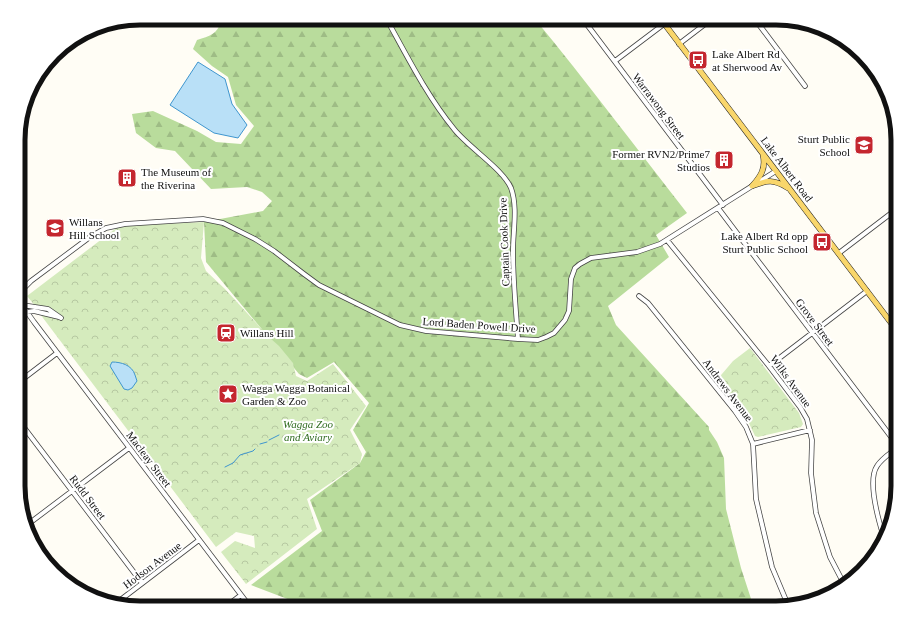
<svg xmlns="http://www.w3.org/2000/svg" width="916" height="626" font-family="Georgia,serif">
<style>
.forest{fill:url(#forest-firs)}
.park{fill:url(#park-crowns)}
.water{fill:#b9e0f7;stroke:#3f96cf}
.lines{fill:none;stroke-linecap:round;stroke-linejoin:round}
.stream{stroke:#3f96cf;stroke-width:1}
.minor-casing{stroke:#444;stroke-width:5.5}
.major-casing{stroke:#222;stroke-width:6}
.minor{stroke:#fff;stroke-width:4}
.major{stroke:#f9d66b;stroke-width:5}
.labels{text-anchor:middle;stroke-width:4;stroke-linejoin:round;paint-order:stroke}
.poi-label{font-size:11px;fill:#111;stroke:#fff;text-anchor:start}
.street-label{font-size:11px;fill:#111;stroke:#fff}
.park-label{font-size:11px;font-style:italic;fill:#2f6b1f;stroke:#fff}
.rim{fill:none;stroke:#111;stroke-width:5}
</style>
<defs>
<pattern id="forest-firs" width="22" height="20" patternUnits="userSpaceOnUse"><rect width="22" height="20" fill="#b9dc9c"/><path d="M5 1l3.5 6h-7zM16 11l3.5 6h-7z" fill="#9ebc85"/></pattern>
<pattern id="park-crowns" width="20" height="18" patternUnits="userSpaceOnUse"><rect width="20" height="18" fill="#d5ebbd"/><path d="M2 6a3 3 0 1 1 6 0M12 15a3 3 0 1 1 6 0" fill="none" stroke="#b6c8a1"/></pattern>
</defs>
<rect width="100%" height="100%" fill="#fffdf5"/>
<path class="forest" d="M219 18H534C587 82 636 148 687 213L656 235 669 257 608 306 616 325 709 427V430L717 442 724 458 726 509 741 568 754 608H303L298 603 251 585 322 531 310 500 360 463 366 452 353 430 369 403 334 362 307 378 299 374 206 262 204 222 263 211 272 201 262 192 247 187 211 189 175 151 156 148 136 133 132 114 153 111 197 131 216 142 241 144 254 126 236 105 228 77 212 66 193 49 197 40C210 36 217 34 221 22Z"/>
<path class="park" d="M204 222 201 258 206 271 225 289 270 338 279 346 293 363 296 376 307 381 333 364 366 406 350 430 362 454 360 463 307 499 317 529 246 584 221 552 235 541 255 548 254 536 236 532 216 547 37 310 44 311 46 309 36 307 27 296 119 226Z
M750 348 799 413 803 424 801 427 758 437 755 436 748 421 716 381 733 361Z"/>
<path class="water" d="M198 62 225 79 232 104 247 125 238 138 214 133 170 105Z
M112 362C121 362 132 365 135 375 136 377 136 379 137 381L132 388 128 390 124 389 110 366Z"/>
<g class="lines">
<path class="stream" d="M269 440 279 435
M260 444 267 442
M225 467 233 463 240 455 253 451 255 449"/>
<g class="minor-casing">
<path id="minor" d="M386 18C407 56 427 96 454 129 468 147 503 169 511 188 518 207 513 231 513 251 513 281 516 310 518 339
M582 18 723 205
M754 18 805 86
M847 41 886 93
M679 44 713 18
M615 61 664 24
M718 208 898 446
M667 240 769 366 800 407 807 419 812 440 811 473 816 513 830 557 844 584
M839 253 898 208
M19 293 31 281 90 237 106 228 125 224 203 219 223 223 255 239 274 251 304 274 319 285 400 325 426 331 518 339 538 340 546 337 554 333 565 320 569 311 571 279 575 268 580 264 591 258 637 252 660 244 776 171
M639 296 648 303 735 411 746 427 753 444 756 499 772 567 788 605
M19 301 34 322 251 608
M22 305 48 309 61 318
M27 312 34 311 59 317
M769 366 867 291
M19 382 57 353
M19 421 142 583
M753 444 810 430
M27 525 129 448
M884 538C879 522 867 481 877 466 882 458 891 453 898 447
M115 604 199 540
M224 608 241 595"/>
</g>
<g class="major-casing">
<path id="major" d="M660 18 898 332
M753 185C761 176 766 168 763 155
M752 186C768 180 773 179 788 188"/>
</g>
<use href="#minor" class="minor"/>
<use href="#major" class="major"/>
</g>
<defs>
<g id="bus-square" transform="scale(1)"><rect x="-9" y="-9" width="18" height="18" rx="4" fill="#c4262e" stroke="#fff"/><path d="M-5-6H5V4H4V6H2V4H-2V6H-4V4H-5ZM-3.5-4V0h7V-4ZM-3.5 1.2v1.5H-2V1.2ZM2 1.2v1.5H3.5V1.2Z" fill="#fff"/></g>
<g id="school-square" transform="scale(1)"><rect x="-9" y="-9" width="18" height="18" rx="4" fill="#c4262e" stroke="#fff"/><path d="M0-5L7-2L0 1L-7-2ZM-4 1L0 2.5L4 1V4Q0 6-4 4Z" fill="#fff"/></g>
<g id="building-square" transform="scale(1)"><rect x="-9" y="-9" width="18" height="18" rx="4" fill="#c4262e" stroke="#fff"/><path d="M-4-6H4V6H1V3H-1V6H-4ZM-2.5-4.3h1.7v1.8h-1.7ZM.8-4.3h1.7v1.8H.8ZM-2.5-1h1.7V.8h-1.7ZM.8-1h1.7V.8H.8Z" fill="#fff"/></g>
<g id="station-square" transform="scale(1)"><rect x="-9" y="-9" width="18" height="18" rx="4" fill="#c4262e" stroke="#fff"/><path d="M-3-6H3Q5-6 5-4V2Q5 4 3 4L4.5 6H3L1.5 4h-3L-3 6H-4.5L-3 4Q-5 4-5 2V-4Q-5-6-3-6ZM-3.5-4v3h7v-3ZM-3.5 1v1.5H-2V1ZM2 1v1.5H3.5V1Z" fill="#fff"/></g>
<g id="sight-square" transform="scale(1)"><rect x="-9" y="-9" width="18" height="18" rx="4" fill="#c4262e" stroke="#fff"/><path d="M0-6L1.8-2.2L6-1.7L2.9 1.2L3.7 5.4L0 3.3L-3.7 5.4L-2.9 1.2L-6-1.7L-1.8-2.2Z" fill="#fff"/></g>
</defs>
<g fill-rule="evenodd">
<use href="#bus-square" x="698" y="60"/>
<use href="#school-square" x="864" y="145"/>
<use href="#building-square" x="724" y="160"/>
<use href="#building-square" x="127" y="178"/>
<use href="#school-square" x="55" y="228"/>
<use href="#bus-square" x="822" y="242"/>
<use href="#station-square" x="226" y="333"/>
<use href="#sight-square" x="228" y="394"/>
</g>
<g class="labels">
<g class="poi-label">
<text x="712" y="58">Lake Albert Rd<tspan x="712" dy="13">at Sherwood Av</tspan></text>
<text x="850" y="143" text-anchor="end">Sturt Public<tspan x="850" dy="13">School</tspan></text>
<text x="710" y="158" text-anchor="end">Former RVN2/Prime7<tspan x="710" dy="13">Studios</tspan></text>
<text x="141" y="176">The Museum of<tspan x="141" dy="13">the Riverina</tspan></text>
<text x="69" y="226">Willans<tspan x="69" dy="13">Hill School</tspan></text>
<text x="808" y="240" text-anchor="end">Lake Albert Rd opp<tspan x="808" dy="13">Sturt Public School</tspan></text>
<text x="240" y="337">Willans Hill</text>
<text x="242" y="392">Wagga Wagga Botanical<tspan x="242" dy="13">Garden &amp; Zoo</tspan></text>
</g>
<g class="street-label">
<text transform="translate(659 106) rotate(53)" y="4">Warrawong Street</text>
<text transform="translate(787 169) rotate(53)" y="4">Lake Albert Road</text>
<text transform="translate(504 242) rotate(-92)" y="4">Captain Cook Drive</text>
<text transform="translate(815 322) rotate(53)" y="4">Grove Street</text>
<text transform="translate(479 325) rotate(4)" y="4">Lord Baden Powell Drive</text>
<text transform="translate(791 381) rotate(54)" y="4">Wilks Avenue</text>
<text transform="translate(728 390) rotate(53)" y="4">Andrews Avenue</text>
<text transform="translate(149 459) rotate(53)" y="4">Macleay Street</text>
<text transform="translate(88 497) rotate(53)" y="4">Rudd Street</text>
<text transform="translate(152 565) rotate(-37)" y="4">Hodson Avenue</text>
</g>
<g class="park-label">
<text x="308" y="428">Wagga Zoo<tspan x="308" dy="13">and Aviary</tspan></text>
</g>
</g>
<path d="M0 0H916V626H0ZM140 25H776A115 115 0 0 1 891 140V486A115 115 0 0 1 776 601H140A115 115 0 0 1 25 486V140A115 115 0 0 1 140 25Z" fill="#fff" fill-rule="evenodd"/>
<path class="rim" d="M140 25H776A115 115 0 0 1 891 140V486A115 115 0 0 1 776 601H140A115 115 0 0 1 25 486V140A115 115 0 0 1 140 25Z"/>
</svg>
